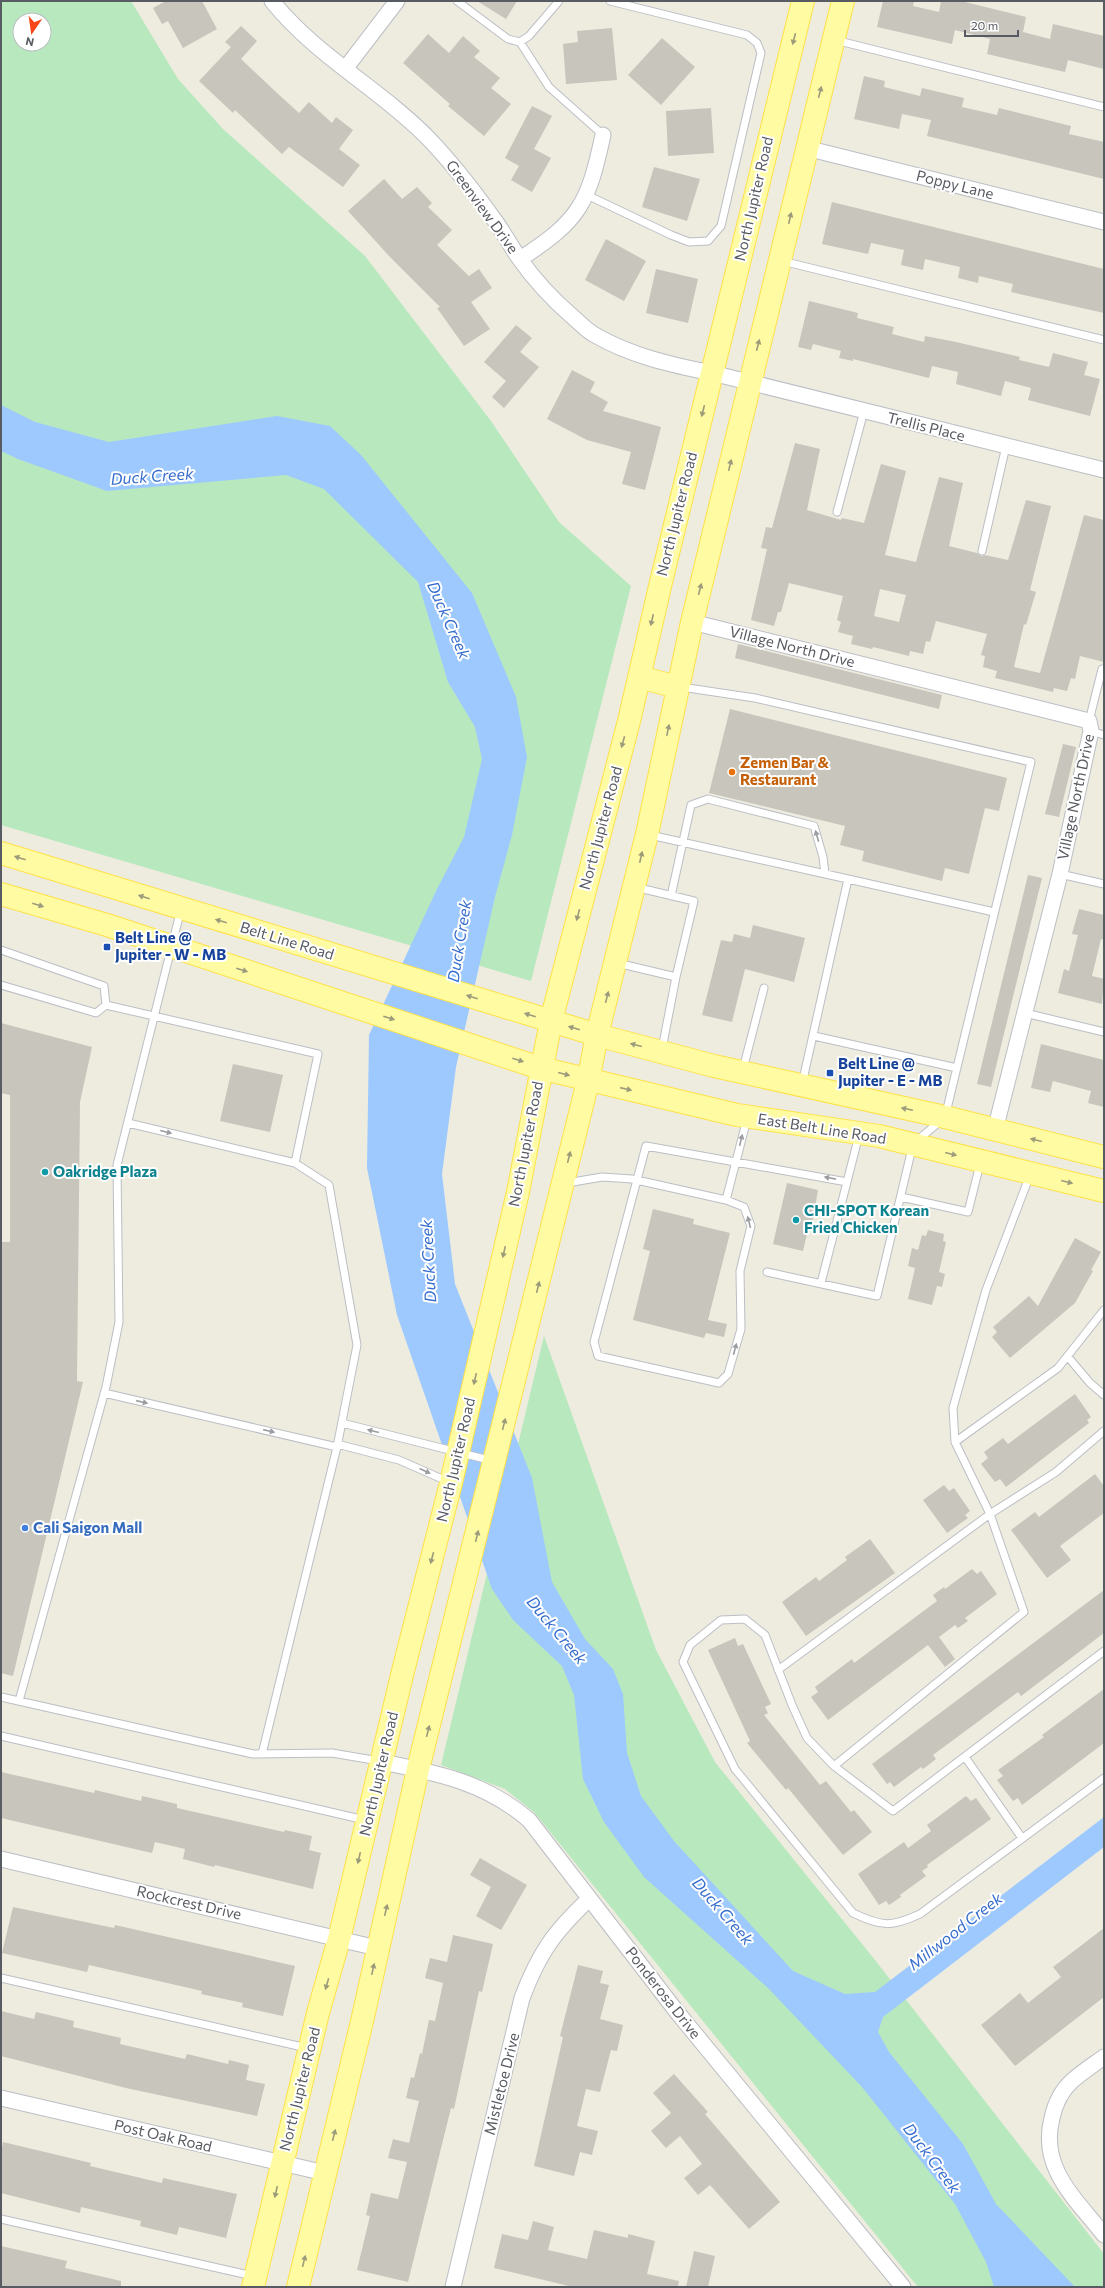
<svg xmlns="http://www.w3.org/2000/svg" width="1105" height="2288" font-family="Commissioner,sans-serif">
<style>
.green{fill:#b8e8be;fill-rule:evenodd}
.water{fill:#9dc9ff}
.building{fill:#c8c5bc;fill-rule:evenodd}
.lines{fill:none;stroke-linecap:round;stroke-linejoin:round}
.service-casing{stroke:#bcbec5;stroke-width:9}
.minor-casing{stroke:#bcbec5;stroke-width:17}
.primary-casing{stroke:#fee147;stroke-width:24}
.service{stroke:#fff;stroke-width:7}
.minor{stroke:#fff;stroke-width:15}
.primary{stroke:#fffba2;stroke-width:22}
.oneway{fill:#9b9b7c}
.oneway2{fill:#9b9da1}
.food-dot{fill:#e8710a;stroke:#fff;stroke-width:1.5}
.transit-dot{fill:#1a4fb4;stroke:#fff;stroke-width:1.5}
.culture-dot{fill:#0f9aa8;stroke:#fff;stroke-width:1.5}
.shop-dot{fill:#3f7fe0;stroke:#fff;stroke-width:1.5}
.labels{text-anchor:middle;stroke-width:4;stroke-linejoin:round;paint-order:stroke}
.street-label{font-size:15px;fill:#585b62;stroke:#fff}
.food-label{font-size:15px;font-weight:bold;fill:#c56008;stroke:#fff;text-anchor:start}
.transit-label{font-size:15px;font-weight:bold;fill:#164399;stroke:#fff;text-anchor:start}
.culture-label{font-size:15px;font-weight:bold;fill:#0d838f;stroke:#fff;text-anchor:start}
.shop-label{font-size:15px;font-weight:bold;fill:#366cbe;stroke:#fff;text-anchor:start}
.water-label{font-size:16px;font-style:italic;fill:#366dcd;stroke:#fff}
</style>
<rect width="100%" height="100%" fill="#edecdf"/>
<path class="green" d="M1 1H131L178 79 223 129 365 256 491 421 559 522 631 586 531 981 1 825ZM20 20H44V44H20Z
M544 1336 656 1650 715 1762 875 1960 1104 2254V2287H918L534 1812 505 1789 441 1765Z"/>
<path class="water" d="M1 405 35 422 109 442 277 416 330 426 361 455 472 593 516 697 527 757 512 835 495 897 456 1067 442 1174 455 1284 532 1478 552 1582 585 1639 613 1669 623 1694 627 1753 641 1796 674 1841 793 1971 845 1994 875 1992 1104 1817V1847L883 2017 878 2032 889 2052 963 2144 996 2204 1075 2287H994L986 2262 955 2204 862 2087 768 1988 644 1877 604 1822 583 1779 574 1695 562 1666 513 1620 492 1589 397 1315 367 1168 369 1035 437 889 464 837 482 759 475 727 448 682 418 582 324 489 286 475 107 491 18 459 1 451Z"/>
<path class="building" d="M166 1H202L217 29 183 48 168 21 162 24 153 8Z
M477 1H517L506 19Z
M883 1H914L913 6 939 12 941 1H961L1026 17 1023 32 1050 39 1053 24 1104 36V69L1068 60 1065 72 987 54 990 39 955 30 952 44 877 27Z
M241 26 257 41 241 59 277 93 299 113 309 102 332 123 336 117 353 130 339 149 360 165 343 187 289 147 282 154 235 110 233 113 199 81 231 47 225 42Z
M612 28 617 80 566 84 563 44 578 42 577 31Z
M428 34 449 53 463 36 480 51 474 57 500 78 491 88 511 104 484 136 448 106 450 104 403 63Z
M662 38 695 67 661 105 628 75Z
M864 76 885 81 884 87 920 96 922 88 964 98 962 107 997 115 999 108 1071 126 1069 134 1104 142V179L927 136 931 120 902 114 899 129 854 119Z
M532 106 552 116 534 149 551 158 532 192 511 180 519 166 505 158Z
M711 108 714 153 668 156 666 111Z
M654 167 700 179 687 221 642 207Z
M384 179 402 199 417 187 432 203 428 207 452 230 437 245 469 276 479 269 492 288 471 302 490 329 464 346 437 308 440 307 390 257 348 211Z
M832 202 1104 269V313L1011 292 1013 284 979 276 978 283 958 278 960 267 925 259 923 270 901 265 904 250 871 243 868 254 822 244Z
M606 239 646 261 624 301 585 280Z
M656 269 698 279 688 323 646 313Z
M809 301 858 313 857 318 894 327 892 334 924 342 925 336 956 342 1020 357 1019 360 1049 367 1053 353 1088 362 1084 375 1100 379 1090 416 1028 400 1031 388 1005 381 1001 396 956 384 958 372 932 366 929 378 853 359V361L839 358 841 351 813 344 811 350 798 347Z
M516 325 532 338 520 352 539 367 504 408 492 397 506 381 484 362Z
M572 370 595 382 590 392 608 402 603 411 661 427 645 490 622 484 631 452 587 440 547 419Z
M795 443 820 449 807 510 841 520 842 518 864 523 881 464 906 471 885 555 916 562 939 477 963 483 949 546 977 553 981 556 985 555 1008 560 1026 500 1051 506 1030 590 1036 592 1026 625 1024 624 1014 667 1040 673 1084 515 1104 520V662L1080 656 1075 679 1071 678 1067 691 1054 688 1053 692 995 678 997 671 983 667 985 656 981 655 987 634 936 621 930 642 926 641 923 654 910 651 909 656 873 647 872 649 851 644 853 636 838 632 841 622 837 620 843 596 789 583 781 612H778L774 626 751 620 767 549 761 548 766 527 772 528ZM880 589 906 595 899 622 874 616Z
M738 644 942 695 939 709 735 658Z
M730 709 1007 778 999 811 985 808 969 874 945 868 942 881 862 861 864 851 840 845 845 826 709 793Z
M1063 744 1076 747 1059 817 1045 814Z
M1028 875 1042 878 991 1087 977 1084Z
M1079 909 1104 915V940L1101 939 1092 976 1104 979 1102 1004 1058 993 1064 969 1069 971 1078 935 1072 934Z
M753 925 805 938 794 982 745 969 732 1022 702 1015 721 940 732 942 734 934 750 938Z
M1 1023 92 1047 80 1102 77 1381 83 1382 13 1676 1 1673V1242H10V1095L1 1093Z
M1041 1044 1104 1060V1107L1088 1103 1091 1091 1053 1081 1050 1092 1031 1088Z
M233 1064 283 1075 270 1132 220 1121Z
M787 1183 818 1190 811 1231 808 1230 803 1251 773 1244Z
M653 1209 694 1219 693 1224 730 1233 708 1320 727 1324 724 1337 706 1333 704 1338 633 1320 650 1251 643 1249Z
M928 1230 944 1234 943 1241 946 1242 939 1272 945 1274 942 1287 937 1286 932 1305 908 1299 915 1268 908 1266 912 1248 918 1250 922 1235 926 1236Z
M1075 1238 1101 1252 1091 1270 1093 1271 1075 1303 1010 1358 992 1337 997 1332 993 1327 1029 1296 1038 1306Z
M1075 1394 1091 1417 1087 1420 1089 1423 1006 1487 1000 1479 995 1482 981 1464 988 1458 984 1452 1003 1438 1008 1444Z
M1095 1474 1104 1486V1513L1060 1546 1071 1560 1047 1578 1011 1530 1035 1512 1039 1517Z
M944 1485 949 1491 954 1488 970 1511 965 1515 968 1518 947 1533 923 1500Z
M870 1539 895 1573 806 1636 782 1602 816 1577 819 1581 847 1560 845 1557Z
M972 1569 977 1574 981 1571 997 1594 965 1618 968 1621 958 1628 955 1625 939 1637 955 1659 945 1667 928 1645 828 1720 811 1697 818 1692 815 1687 852 1659 854 1663 937 1601 933 1595 944 1587 945 1589Z
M1104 1590V1633L1021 1696 1018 1692 933 1755 936 1759 923 1769 921 1767 894 1787 890 1782 887 1784 872 1764Z
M735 1638 738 1646 743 1644 771 1704 765 1707 768 1713 764 1715 820 1785 826 1781 851 1812 854 1810 872 1832 843 1855 788 1788 786 1790 747 1743 750 1741 708 1650Z
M1104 1689V1743L1022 1805 1018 1798 1013 1801 997 1780 1003 1776 998 1770 1044 1737 1042 1735Z
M1 1772 94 1793 95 1790 141 1801 142 1796 177 1804V1808L284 1832 285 1830 312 1836 309 1850 321 1853 313 1889 215 1865 214 1867 183 1859 185 1849 155 1842 152 1853 1 1818Z
M966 1796 971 1801 976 1798 991 1819 927 1865 928 1867 922 1871 926 1876 900 1895 901 1897 889 1905 886 1901 879 1905 858 1874 904 1842 908 1848 931 1831 927 1825Z
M480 1858 527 1885 501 1930 476 1916 491 1887 470 1875Z
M13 1907 114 1928 115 1925 295 1966 283 2016 242 2007 243 2003 201 1994 202 1991 89 1965 87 1972 2 1953Z
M1104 1928V1997L1015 2066 981 2025 1020 1993 1028 2003 1061 1977 1053 1967Z
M453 1935 493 1944 482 1992 479 1991 454 2109 451 2108 408 2282 357 2270 370 2216 366 2215 371 2193 398 2199 407 2162 388 2158 393 2139 409 2143 419 2101 406 2098 411 2077 414 2078 420 2053 422 2054 429 2020 435 2021 443 1983 425 1978 430 1958 447 1962Z
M578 1965 603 1971 600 1983 609 1985 600 2019 623 2025 617 2051 611 2050 600 2092 586 2089 577 2126 598 2131 592 2155 580 2152 574 2176 534 2166 563 2037 560 2036Z
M1 2011 34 2019 36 2012 74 2021 73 2027 121 2038 120 2044 185 2059 187 2054 228 2064 229 2060 249 2065 246 2080 265 2084 257 2116 126 2088 1 2056Z
M674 2074 708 2112 705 2114 780 2202 749 2229 710 2185 698 2195 684 2178 702 2164 680 2136 666 2148 651 2131 671 2113 653 2093Z
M3 2142 91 2163 90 2166 162 2183 163 2178 237 2194 226 2238 179 2227 177 2235 140 2226 141 2221 81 2207 80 2213 1 2193V2153Z
M533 2221 554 2227 548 2250 587 2259 594 2230 628 2238V2234L655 2241 647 2274 679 2281 678 2287H573L494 2268 502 2234 528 2240Z
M1 2246 67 2261 65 2268 121 2281V2287H1Z
M694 2251 715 2256 708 2287H686Z"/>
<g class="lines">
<g class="service-casing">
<path id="service" d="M457 1 508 39 520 42 529 36 559 1
M835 40 1104 107
M520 42 549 87 603 135
M587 195 671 235 689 242 708 241 721 226 761 53 757 43 747 35 610 1
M782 261 1104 340
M837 512 864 411
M982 551 1006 446
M681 687 755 698 1031 762 945 1117 913 1144 877 1296 767 1272
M1089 721 1102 669
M1091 731 1104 735
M650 835 848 879 802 1084
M1060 874 1104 884
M848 879 994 912
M635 887 694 901 676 977
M671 896 691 805 708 799 814 826 823 857 825 874
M1 950 104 986 106 1005 318 1054 295 1163 329 1185 357 1345 337 1447 262 1754
M617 963 676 977 662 1049
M1 985 96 1013 106 1005
M1025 1013 1104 1032
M814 1036 957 1068
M743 1069 764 988
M128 1123 295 1163
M847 1182 859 1135
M567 1183 602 1177 632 1179 726 1200 747 1119
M901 1197 968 1212 980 1164
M726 1200 744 1207 751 1226 740 1271 741 1329 728 1374 719 1383 598 1356 594 1342 646 1146 847 1182 821 1283
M1068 1357 1090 1383 1104 1395
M104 1393 337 1447
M342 1423 493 1461
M955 1442 1058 1368 1104 1310
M337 1444 399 1460 449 1482
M1104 1651 893 1811 834 1766 807 1738 792 1705 765 1635 745 1619 721 1620 690 1645 683 1662 735 1769 853 1913C882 1927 892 1927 920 1914L1104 1778
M778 1670 990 1514 1056 1472 1104 1431
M1 1697 253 1754 332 1753 379 1761
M19 1701 106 1387 119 1322 117 1165 181 909
M1 1736 365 1820
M965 1757 1022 1838
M834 1766 1024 1612 990 1514 955 1442 953 1408 986 1290 1030 1175
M1 1978 307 2048
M1 2219 253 2276"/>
</g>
<g class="minor-casing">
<path id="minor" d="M272 1C316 56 380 89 428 138 452 163 473 190 493 218 503 231 510 245 519 258 535 281 553 300 574 318 581 324 587 331 595 335 631 356 672 365 712 373L1104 470
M345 69 397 1
M806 148 1104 222
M520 259C580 220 588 204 603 135
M692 622 1089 721 1091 731 1060 874 995 1130
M382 1762C437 1773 485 1782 529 1820L677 2012 903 2287
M1 1859 377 1948
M1104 2057C1093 2065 1082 2072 1072 2081 1061 2091 1055 2104 1052 2118 1039 2168 1076 2199 1104 2235
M1 2098 325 2173
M453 2287 522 1998C539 1953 554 1932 589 1899"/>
</g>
<g class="primary-casing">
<path id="primary" d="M639 677 677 687
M1 853 597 1035 714 1066 945 1117 1104 1157
M1 894 107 925 540 1068 737 1115 879 1136 1104 1191
M253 2287 318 2013 339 1939 403 1671 451 1483 518 1192 551 1021 629 721 661 582 803 1
M298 2287 363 2017 418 1769 588 1081 597 1035 647 834 692 622 843 1"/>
</g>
<use href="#service" class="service"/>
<use href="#minor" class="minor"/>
<use href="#primary" class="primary"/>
</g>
<defs><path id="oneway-solid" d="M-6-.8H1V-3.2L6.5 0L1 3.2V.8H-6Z"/></defs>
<g class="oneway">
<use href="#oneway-solid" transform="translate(794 39) rotate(104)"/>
<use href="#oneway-solid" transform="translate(820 92) rotate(-76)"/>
<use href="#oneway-solid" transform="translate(790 218) rotate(-77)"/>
<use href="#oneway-solid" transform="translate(758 345) rotate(-76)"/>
<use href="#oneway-solid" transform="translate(703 411) rotate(104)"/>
<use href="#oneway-solid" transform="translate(730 465) rotate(-77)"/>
<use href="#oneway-solid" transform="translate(700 589) rotate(-76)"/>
<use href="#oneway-solid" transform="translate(652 620) rotate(103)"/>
<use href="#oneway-solid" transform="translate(668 730) rotate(-78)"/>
<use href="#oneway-solid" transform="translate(623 742) rotate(105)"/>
<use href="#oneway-solid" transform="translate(641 857) rotate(-77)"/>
<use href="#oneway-solid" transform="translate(20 858) rotate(-163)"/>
<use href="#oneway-solid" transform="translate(144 897) rotate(-162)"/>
<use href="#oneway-solid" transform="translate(38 905) rotate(17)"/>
<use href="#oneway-solid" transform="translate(578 915) rotate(105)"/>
<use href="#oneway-solid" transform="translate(221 921) rotate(-164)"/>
<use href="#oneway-solid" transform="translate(242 970) rotate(18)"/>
<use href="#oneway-solid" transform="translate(472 997) rotate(-163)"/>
<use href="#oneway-solid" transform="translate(607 997) rotate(-76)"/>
<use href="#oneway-solid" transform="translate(530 1015) rotate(-163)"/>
<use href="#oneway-solid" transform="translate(389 1018) rotate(18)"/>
<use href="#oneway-solid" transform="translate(574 1028) rotate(-164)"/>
<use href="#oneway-solid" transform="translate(636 1045) rotate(-165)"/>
<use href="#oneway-solid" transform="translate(518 1060) rotate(18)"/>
<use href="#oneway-solid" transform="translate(564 1074) rotate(15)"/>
<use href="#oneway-solid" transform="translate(626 1089) rotate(13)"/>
<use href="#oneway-solid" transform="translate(907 1109) rotate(-168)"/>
<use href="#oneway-solid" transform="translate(1036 1140) rotate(-166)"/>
<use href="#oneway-solid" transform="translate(951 1154) rotate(14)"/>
<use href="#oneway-solid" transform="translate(569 1157) rotate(-76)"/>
<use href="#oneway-solid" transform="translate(1067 1182) rotate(14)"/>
<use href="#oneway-solid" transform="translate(504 1252) rotate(103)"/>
<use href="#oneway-solid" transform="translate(538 1287) rotate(-76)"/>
<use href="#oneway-solid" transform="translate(475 1379) rotate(103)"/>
<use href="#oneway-solid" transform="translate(504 1424) rotate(-76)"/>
<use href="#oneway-solid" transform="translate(477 1536) rotate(-76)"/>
<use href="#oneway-solid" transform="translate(432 1558) rotate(105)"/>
<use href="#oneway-solid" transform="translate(428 1731) rotate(-76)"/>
<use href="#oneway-solid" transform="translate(359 1858) rotate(103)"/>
<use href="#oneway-solid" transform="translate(386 1910) rotate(-77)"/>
<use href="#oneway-solid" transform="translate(373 1969) rotate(-78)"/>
<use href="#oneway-solid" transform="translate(327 1984) rotate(106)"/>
<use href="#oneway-solid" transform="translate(334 2135) rotate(-76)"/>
<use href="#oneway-solid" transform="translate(276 2192) rotate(103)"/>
<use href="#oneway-solid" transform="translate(304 2261) rotate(-76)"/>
</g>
<g class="oneway2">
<use href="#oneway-solid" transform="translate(817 836) rotate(-106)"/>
<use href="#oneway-solid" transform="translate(166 1132) rotate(14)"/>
<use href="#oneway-solid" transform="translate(741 1140) rotate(-76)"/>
<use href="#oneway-solid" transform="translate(830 1178) rotate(-169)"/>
<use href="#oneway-solid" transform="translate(749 1222) rotate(-104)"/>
<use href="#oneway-solid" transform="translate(735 1349) rotate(-75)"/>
<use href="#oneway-solid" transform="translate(142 1402) rotate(13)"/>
<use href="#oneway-solid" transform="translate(269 1431) rotate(13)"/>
<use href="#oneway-solid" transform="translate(373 1431) rotate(-166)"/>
<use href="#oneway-solid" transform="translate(425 1471) rotate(24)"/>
</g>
<circle class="food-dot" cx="732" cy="772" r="4"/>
<g class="transit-dot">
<rect x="103" y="943" width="8" height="8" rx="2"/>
<rect x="826" y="1069" width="8" height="8" rx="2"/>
</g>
<g class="culture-dot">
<circle cx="45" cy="1172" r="4"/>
<circle cx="796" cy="1220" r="4"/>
</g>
<circle class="shop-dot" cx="25" cy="1528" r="4"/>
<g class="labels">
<g class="street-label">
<text transform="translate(955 185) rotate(14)" y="5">Poppy Lane</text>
<text transform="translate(754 199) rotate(-77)" y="5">North Jupiter Road</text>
<text transform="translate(482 207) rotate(54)" y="5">Greenview Drive</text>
<text transform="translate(926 427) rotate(14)" y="5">Trellis Place</text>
<text transform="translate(677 514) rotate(-76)" y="5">North Jupiter Road</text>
<text transform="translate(792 647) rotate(14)" y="5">Village North Drive</text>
<text transform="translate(1076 797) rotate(-78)" y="5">Village North Drive</text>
<text transform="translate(601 828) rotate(-75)" y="5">North Jupiter Road</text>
<text transform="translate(287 941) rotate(17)" y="5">Belt Line Road</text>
<text transform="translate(822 1129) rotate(9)" y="5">East Belt Line Road</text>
<text transform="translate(526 1144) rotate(-79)" y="5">North Jupiter Road</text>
<text transform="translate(456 1460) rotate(-77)" y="5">North Jupiter Road</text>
<text transform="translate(379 1774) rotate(-77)" y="5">North Jupiter Road</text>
<text transform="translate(189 1903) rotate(13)" y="5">Rockcrest Drive</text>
<text transform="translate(663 1993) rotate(52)" y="5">Ponderosa Drive</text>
<text transform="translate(502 2084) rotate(-76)" y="5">Mistletoe Drive</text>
<text transform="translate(300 2089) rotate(-76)" y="5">North Jupiter Road</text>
<text transform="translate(163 2136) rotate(13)" y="5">Post Oak Road</text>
</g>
<g class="food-label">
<text x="740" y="768">Zemen Bar &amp;<tspan x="740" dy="17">Restaurant</tspan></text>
</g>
<g class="transit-label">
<text x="115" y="943">Belt Line @<tspan x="115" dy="17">Jupiter - W - MB</tspan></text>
<text x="838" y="1069">Belt Line @<tspan x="838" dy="17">Jupiter - E - MB</tspan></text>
</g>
<g class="culture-label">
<text x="53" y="1177">Oakridge Plaza</text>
<text x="804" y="1216">CHI-SPOT Korean<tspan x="804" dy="17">Fried Chicken</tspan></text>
</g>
<g class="shop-label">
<text x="33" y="1533">Cali Saigon Mall</text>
</g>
<g class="water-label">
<text transform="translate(152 476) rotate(-4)" y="6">Duck Creek</text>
<text transform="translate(449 620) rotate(66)" y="6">Duck Creek</text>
<text transform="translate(459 941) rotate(-81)" y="6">Duck Creek</text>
<text transform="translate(428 1261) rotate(-93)" y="6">Duck Creek</text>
<text transform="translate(557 1630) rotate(50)" y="6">Duck Creek</text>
<text transform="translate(723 1911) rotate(49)" y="6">Duck Creek</text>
<text transform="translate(955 1931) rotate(-38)" y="6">Millwood Creek</text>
<text transform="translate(932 2158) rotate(53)" y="6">Duck Creek</text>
</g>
</g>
<rect width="1105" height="2288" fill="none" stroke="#585b62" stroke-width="4"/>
<g transform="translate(32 32) rotate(193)"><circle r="19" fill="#ffffff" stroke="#bcbdc0"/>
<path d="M0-3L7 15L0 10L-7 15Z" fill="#f94619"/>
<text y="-6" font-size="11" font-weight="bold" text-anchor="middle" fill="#585b62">N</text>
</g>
<path d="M965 30v6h53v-6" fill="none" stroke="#585b62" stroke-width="2"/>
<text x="971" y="30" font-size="12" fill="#585b62" stroke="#ffffff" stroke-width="3" paint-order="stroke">20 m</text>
</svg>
